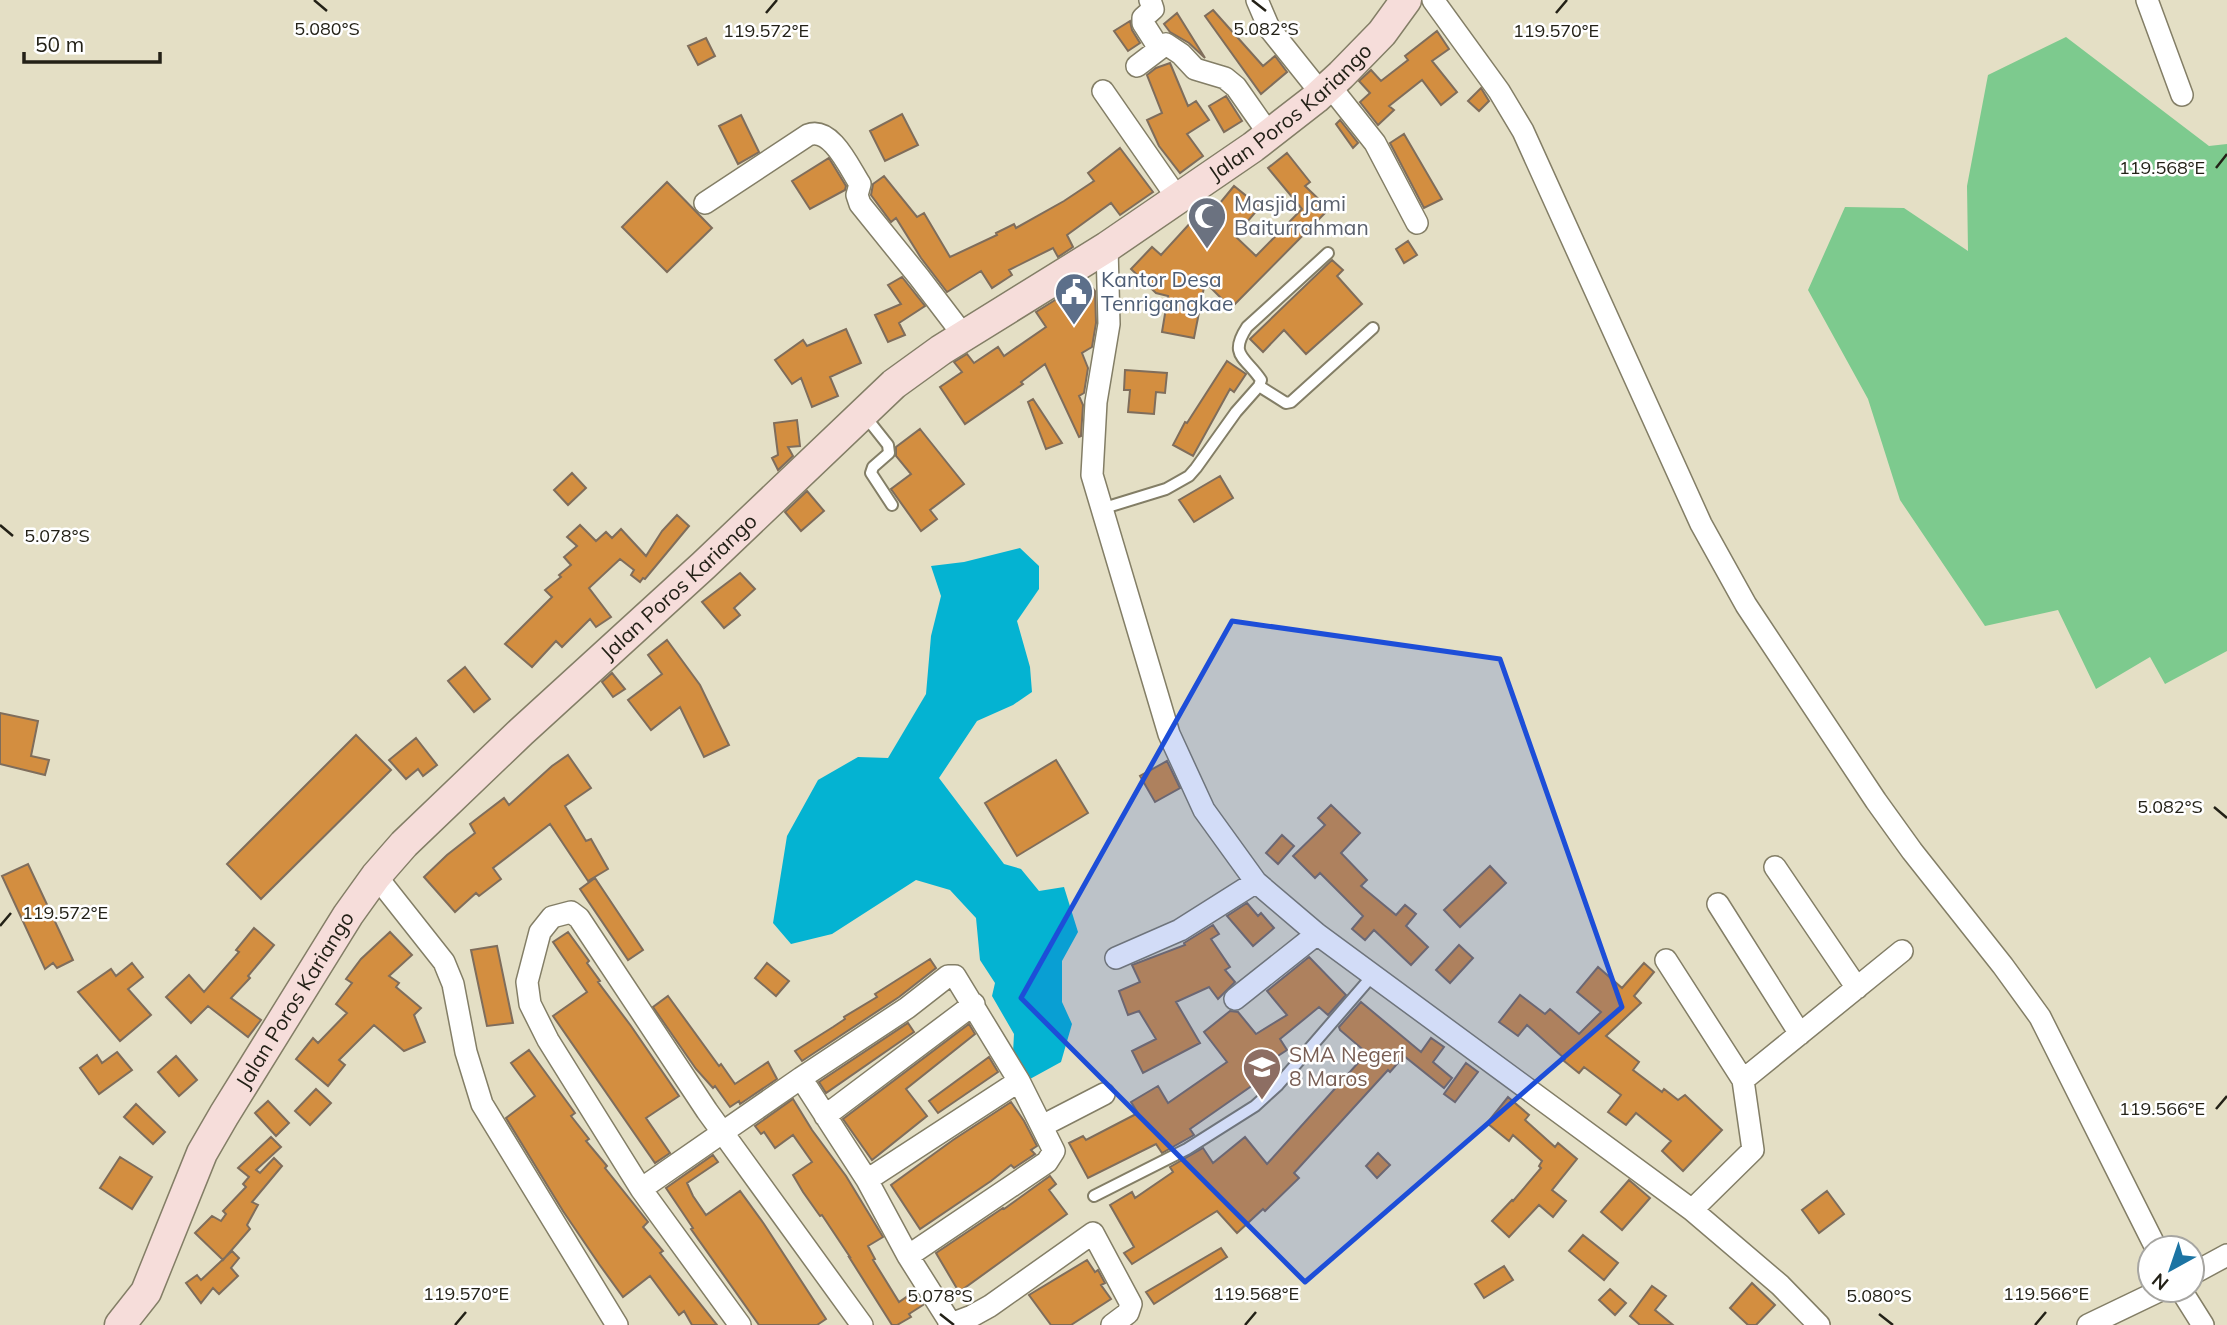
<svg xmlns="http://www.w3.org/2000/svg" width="2227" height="1325" font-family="Mulish,sans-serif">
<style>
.green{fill:#7dca8e}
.water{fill:#04b3d2}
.building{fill:#d38e40;stroke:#7f6d5b;stroke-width:2}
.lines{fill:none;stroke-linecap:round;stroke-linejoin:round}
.lane-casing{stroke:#837e66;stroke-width:14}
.street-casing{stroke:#837e66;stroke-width:24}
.secondary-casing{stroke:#837e66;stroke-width:33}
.lane{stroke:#fff;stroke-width:10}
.street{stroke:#fff;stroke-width:21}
.secondary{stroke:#f6ddda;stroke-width:30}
.marked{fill:#1d4ed8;fill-opacity:0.2;stroke:#1d4ed8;stroke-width:5;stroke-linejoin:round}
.ticks{fill:none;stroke:#232117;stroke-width:2.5}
.labels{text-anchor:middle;stroke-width:5;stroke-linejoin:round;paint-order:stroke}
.street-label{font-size:21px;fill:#232117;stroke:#fff}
.worship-label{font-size:21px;fill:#5b616d;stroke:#fff;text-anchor:start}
.service-label{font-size:21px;fill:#4e5e75;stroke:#fff;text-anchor:start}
.education-label{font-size:21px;fill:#785e54;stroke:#fff;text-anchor:start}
.ticks-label{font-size:18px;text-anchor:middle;fill:#232117;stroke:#fff;stroke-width:5;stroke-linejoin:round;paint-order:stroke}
</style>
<rect width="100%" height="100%" fill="#e4dfc5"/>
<path class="green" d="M2066 37 2209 146 2227 144V651L2165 684 2150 657 2096 689 2058 610 1985 626 1900 500 1868 399 1808 290 1845 207 1904 208 1968 251 1967 186 1988 75Z"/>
<path class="water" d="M1020 548 1039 566V589L1017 621 1030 667 1032 692 1013 705 977 721 939 778 1004 864 1021 869 1039 891 1064 887 1078 932 1062 961V1002L1072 1024 1061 1062 1030 1079 1013 1053 1014 1034 992 996 995 983 980 960 976 918 950 890 916 880 832 934 791 944 773 923 787 836 818 780 858 757 888 758 926 694 931 636 941 596 931 566 964 562Z"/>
<path class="building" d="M1213 10 1263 66 1275 56 1287 72 1261 94 1205 16Z
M1177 13 1205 58 1189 43 1170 32 1164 24Z
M1130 21 1132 30 1140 43 1128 51 1114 31Z
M1437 31 1449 49 1432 61 1457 92 1441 105 1422 80 1389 106 1394 110 1378 125 1360 102 1370 93 1359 81 1371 70 1381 81 1408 60 1405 56Z
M706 38 715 56 698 65 688 46Z
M1170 63 1188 106 1196 101 1209 120 1187 134 1203 156 1180 173 1159 146 1147 120 1162 113 1147 75 1156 68Z
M1481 88 1489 101 1479 111 1468 101Z
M1226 96 1242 121 1224 132 1209 106Z
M902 114 918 145 885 161 870 131Z
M741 115 759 152 738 164 719 126Z
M1340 120 1358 143 1353 148 1336 124Z
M1404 134 1442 199 1424 208 1390 143Z
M1120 148 1153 192 1120 215 1111 203 1067 235 1073 247 1058 257 1053 248 1009 270 1012 275 992 288 981 271 947 292 921 258 896 218 891 222 871 195 873 184 884 176 917 217 924 213 950 257 997 235 996 233 1014 224 1016 228 1064 201 1094 181 1088 173Z
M1287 153 1310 182 1305 186 1329 209 1231 308 1205 282 1194 338 1162 332 1168 296 1156 293 1131 269 1152 247 1161 255 1204 208 1211 214 1234 186 1260 207 1235 236 1256 256 1302 209 1268 168Z
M829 158 846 186 845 190 810 209 792 181Z
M667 182 712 228 667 272 622 227Z
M1408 241 1417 255 1404 263 1396 249Z
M1332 260 1343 270 1337 276 1362 304 1306 354 1284 330 1263 352 1250 339Z
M902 277 925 306 899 323 905 335 888 342 875 315 901 304 888 285Z
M1087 280 1095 291 1096 323 1092 347 1082 353 1088 368 1084 393 1079 396 1083 405 1081 436 1079 437 1045 364 1021 382 1023 384 965 424 940 387 962 372 954 362 967 354 974 363 998 347 1004 356 1046 327 1036 312Z
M846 329 861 363 830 377 838 396 812 407 801 378 792 384 775 360 803 340 807 346Z
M1227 361 1246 374 1234 392 1230 389 1193 456 1173 445 1185 422 1187 423Z
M1125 370 1167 373 1165 393 1156 392 1154 414 1128 412 1130 390H1124Z
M1033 399 1062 443 1046 449 1028 402Z
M797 420 800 446 788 447 793 456 778 470 772 458 778 455 774 423Z
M920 429 964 484 930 510 937 519 921 531 891 489 911 474 896 456V447Z
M572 473 586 488 568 505 554 490Z
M1220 476 1233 498 1194 522 1179 500Z
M807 491 824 511 801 531 785 512Z
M677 515 689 526 645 579 643 578 640 582 631 575 634 570 620 559 589 588 611 617 596 627 590 619 562 647 556 641 532 667 505 644 552 597 545 590 561 577 559 575 571 565 564 557 577 546 567 537 580 525 596 541 606 532 612 538 621 529 646 556 662 531Z
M740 573 755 589 734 608 740 615 724 628 702 602Z
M667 640 700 685 729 745 704 757 680 707 651 730 628 700 662 674 648 655Z
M465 667 490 699 474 712 448 681Z
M612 673 625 689 613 697 602 682Z
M0 713 38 721 31 756 49 760 45 775 0 764Z
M356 735 391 770 261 899 227 864Z
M416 738 437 765 423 776 418 769 406 779 389 760Z
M568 755 591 788 565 806 586 841 591 839 608 869 588 881 550 824 493 868 501 879 479 896 476 893 455 912 424 877 447 855 475 833 470 824 504 798 509 805 552 766Z
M1056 760 1088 813 1017 856 985 803Z
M1167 761 1180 788 1155 802 1140 776Z
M1331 805 1360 833 1341 853 1367 880 1361 886 1396 915 1405 905 1416 914 1406 926 1428 947 1411 965 1374 930 1365 940 1352 929 1363 916 1320 873 1315 878 1293 856 1325 825 1318 818Z
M1282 835 1294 846 1278 864 1266 853Z
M28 864 73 960 57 968 53 963 45 969 2 876Z
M1490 866 1506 883 1460 927 1444 910Z
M595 878 643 950 628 960 580 889Z
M1247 903 1258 916 1261 913 1274 928 1253 946 1227 916Z
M1213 925 1219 934 1211 939 1230 967 1225 970 1235 982 1218 999 1209 987 1176 1002 1200 1043 1143 1073 1132 1051 1156 1039 1139 1011 1128 1015 1119 991 1140 982 1132 965 1185 945 1184 943Z
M254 928 274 945 248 976 250 978 231 998 261 1020 248 1037 208 1006 191 1023 166 997 189 975 204 992 239 952 236 950Z
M390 932 412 955 389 976 399 983 396 987 421 1008 414 1015 425 1042 404 1051 374 1025 339 1060 345 1065 328 1086 296 1059 313 1038 318 1043 347 1013 336 1004 352 983 346 979 361 959Z
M568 932 589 961 587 963 600 981 598 982 631 1026 679 1096 646 1118 670 1153 655 1163 553 1016 587 992 553 942Z
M1459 945 1473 958 1450 983 1436 970Z
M497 946 513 1023 487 1026 471 950Z
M1309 957 1346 995 1328 1015 1319 1007 1280 1039 1287 1050 1247 1076 1253 1085 1190 1129 1194 1135 1162 1153 1156 1144 1088 1178 1069 1143 1083 1136 1086 1140 1138 1113 1131 1102 1158 1086 1168 1103 1227 1062 1204 1032 1230 1011 1238 1012 1256 1034 1287 1015 1267 991Z
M930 959 936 968 899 997 802 1061 795 1051 833 1027 845 1019 844 1017 877 997 875 994Z
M132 963 143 977 128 989 151 1015 120 1041 78 992 111 969 116 976Z
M767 963 789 981 776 996 755 978Z
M1644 963 1654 972 1634 996 1641 1003 1606 1036 1639 1062 1633 1070 1662 1092 1664 1089 1678 1100 1685 1095 1722 1130 1683 1171 1662 1151 1671 1141 1636 1113 1626 1125 1608 1112 1621 1095 1584 1067 1579 1073 1564 1061 1565 1059 1527 1025 1518 1036 1499 1022 1520 995 1545 1014 1550 1009 1579 1034 1601 1012 1577 992 1598 967 1622 988Z
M668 996 719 1066 721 1064 735 1084 768 1062 777 1079 740 1104 739 1101 730 1107 715 1086 713 1088 696 1069 653 1007Z
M1361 1002 1421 1052 1431 1038 1444 1047 1433 1062 1452 1078 1444 1088 1404 1056 1390 1072 1388 1070 1294 1173 1299 1178 1265 1211 1263 1209 1237 1233 1217 1211 1132 1264 1124 1253 1134 1247 1110 1205 1132 1192 1135 1198 1173 1172 1170 1167 1203 1148 1213 1163 1245 1137 1267 1164 1367 1053 1340 1030 1339 1027Z
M908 1023 914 1032 826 1093 819 1082Z
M969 1024 975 1034 906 1089 927 1116 872 1160 843 1119Z
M529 1050 575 1113 571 1116 589 1139 586 1141 607 1166 605 1168 648 1222 643 1227 663 1251 660 1253 717 1325H692L684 1311 679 1315 650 1276 623 1297 599 1264 563 1211 506 1118 535 1096 511 1063Z
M117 1052 132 1070 99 1094 80 1068 97 1055 102 1063Z
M176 1056 197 1080 179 1096 158 1072Z
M989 1057 998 1072 938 1113 929 1101Z
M1466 1063 1478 1072 1455 1102 1444 1094Z
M316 1089 331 1103 310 1125 295 1111Z
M1508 1097 1529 1115 1525 1120 1555 1147 1558 1143 1577 1159 1552 1190 1566 1201 1553 1217 1539 1205 1509 1237 1492 1221 1512 1200 1513 1201 1541 1168 1539 1166 1542 1161 1513 1135 1509 1141 1487 1123Z
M793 1099 812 1130 846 1176 883 1237 868 1246 875 1259 873 1260 899 1302 915 1291 923 1305 909 1314 911 1317 897 1325H892L849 1257H850L822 1215 820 1216 803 1192 793 1175 812 1162 793 1135 775 1148 764 1132 761 1134 755 1126Z
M268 1101 289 1123 276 1136 255 1113Z
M1011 1102 1024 1121 1037 1146 1031 1150 1035 1154 1014 1168 1011 1165 991 1181 920 1229 891 1185 953 1140Z
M136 1104 165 1132 153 1144 124 1117Z
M271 1137 281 1147 256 1170 260 1173 274 1158 282 1166 252 1202 258 1205 247 1225 250 1229 223 1260 195 1233 212 1216 221 1221 226 1214 223 1211 246 1187 243 1184 249 1177 238 1168Z
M1378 1153 1390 1165 1377 1178 1366 1166Z
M713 1155 718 1162 687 1183 693 1196 706 1215 740 1191 764 1224 826 1319 817 1325H759L691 1229 693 1228 666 1188Z
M120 1157 152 1177 132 1209 100 1188Z
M1050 1176 1056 1184 1049 1190 1067 1214 959 1292 936 1253 1003 1208 1004 1209Z
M1629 1180 1650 1198 1622 1230 1601 1212Z
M1827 1191 1844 1214 1819 1233 1802 1210Z
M1583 1235 1618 1263 1604 1280 1569 1251Z
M1221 1248 1227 1257 1154 1304 1146 1292Z
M232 1251 239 1258 231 1268 238 1276 219 1294 213 1288 201 1303 186 1283 197 1275 201 1280Z
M1087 1260 1095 1272 1098 1270 1105 1283 1101 1285 1111 1299 1071 1325H1051L1029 1295Z
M1504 1266 1513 1280 1484 1298 1475 1284Z
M1752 1283 1775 1305 1756 1325H1748L1730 1308Z
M1652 1286 1666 1296 1655 1310 1673 1325H1640L1630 1316Z
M1610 1289 1626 1303 1615 1315 1599 1300Z"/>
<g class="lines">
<g class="lane-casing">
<path id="lane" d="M1259 386 1286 403 1291 402 1373 328
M865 416 888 445 889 453 873 467 871 473 892 505
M1101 509 1166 489 1189 476 1196 468 1236 412 1259 386 1261 380C1246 357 1228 356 1247 327L1328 253
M1094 1196 1187 1149 1255 1106 1278 1085 1373 975"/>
</g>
<g class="street-casing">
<path id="street" d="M1150 0 1153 9 1143 18V23L1159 48
M1257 0 1269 28 1321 93
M1433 0 1499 91 1523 131 1701 524 1746 605 1876 801 1912 851 2003 966 2040 1017 2156 1248
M2147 0 2182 95
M1137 66 1166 44 1181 54 1195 69 1225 78 1236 87 1269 134
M1329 85 1375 143 1417 223
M1103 91 1178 199
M705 203 808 135C831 126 849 167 860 184L857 195 860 204 919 277 964 336
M1107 247 1109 324 1096 402 1092 475 1169 734 1204 810 1256 882 1317 934 1692 1210 1780 1285 1819 1325
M1775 867 1857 988
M376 876 444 962 453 984 466 1052 482 1104 617 1325
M1718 904 1800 1034
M1116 958 1180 930 1256 882
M1666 960 1743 1080 1753 1150 1692 1210
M1235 999 1317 934
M801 1078 867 1180 908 1256 951 1324 949 1325
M1743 1080 1902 951
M825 1116 974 1004
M1042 1126 1104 1094
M867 1180 1019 1081
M641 1189 548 1040 530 1004 527 982 540 932 552 917 571 912 579 918 707 1111 862 1325
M2192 1274 2227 1255
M2181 1290 2203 1325
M951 1324 972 1316 990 1306 1093 1233 1131 1304 1128 1313 1112 1325
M740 1325 641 1189 801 1078 907 1008 948 976H955L1019 1081 1054 1151 1047 1162 908 1256
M2088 1325 2161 1290"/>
</g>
<g class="secondary-casing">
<g id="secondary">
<path id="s1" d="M120 1325 146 1292 202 1153 224 1115 348 915 376 876 404 844 521 732 704 565 894 384 941 350 1107 247 1253 147 1316 98 1341 75 1382 33 1406 0"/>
</g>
</g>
<use href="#lane" class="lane"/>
<use href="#street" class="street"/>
<use href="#secondary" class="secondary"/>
</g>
<path class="marked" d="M1232 621 1500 659 1622 1007 1305 1282 1021 998Z"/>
<path class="ticks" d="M314 0 327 11M1252 0 1266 11M766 13 777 0M1556 13 1567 0M2216 168 2227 154M0 525 13 536M2214 807 2227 818M0 926 11 913M2216 1109 2227 1096M940 1314 954 1325M1879 1314 1893 1325M455 1325 466 1312M1245 1325 1256 1312M2035 1325 2046 1312"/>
<defs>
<g id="mosque-pin" transform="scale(2.0125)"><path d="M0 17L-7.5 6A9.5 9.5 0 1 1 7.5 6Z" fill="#6b7280" stroke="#fff"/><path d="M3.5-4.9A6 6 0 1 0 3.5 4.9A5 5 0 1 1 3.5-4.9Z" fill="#fff"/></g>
<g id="civic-pin" transform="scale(2.0125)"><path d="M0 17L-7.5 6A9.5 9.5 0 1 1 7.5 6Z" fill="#5c6f8a" stroke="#fff"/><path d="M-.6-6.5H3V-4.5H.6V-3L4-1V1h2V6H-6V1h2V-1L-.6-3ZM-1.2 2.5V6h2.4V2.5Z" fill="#fff"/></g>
<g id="school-pin" transform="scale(2.0125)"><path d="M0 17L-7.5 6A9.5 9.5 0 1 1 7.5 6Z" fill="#8d6e63" stroke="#fff"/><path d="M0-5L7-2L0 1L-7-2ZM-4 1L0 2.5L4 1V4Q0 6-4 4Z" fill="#fff"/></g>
</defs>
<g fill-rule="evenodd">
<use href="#mosque-pin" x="1207" y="216"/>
<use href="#civic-pin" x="1074" y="292"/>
<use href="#school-pin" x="1262" y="1067"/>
</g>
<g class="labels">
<g class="street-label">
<text dy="7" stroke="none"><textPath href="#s1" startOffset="1715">Jalan Poros Kariango</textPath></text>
<text dy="7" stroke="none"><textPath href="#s1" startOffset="938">Jalan Poros Kariango</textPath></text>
<text dy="7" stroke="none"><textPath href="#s1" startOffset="371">Jalan Poros Kariango</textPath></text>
</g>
<g class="worship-label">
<text x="1234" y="211">Masjid Jami<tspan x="1234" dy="24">Baiturrahman</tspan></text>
</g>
<g class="service-label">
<text x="1101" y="287">Kantor Desa<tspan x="1101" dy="24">Tenrigangkae</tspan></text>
</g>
<g class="education-label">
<text x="1289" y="1062">SMA Negeri<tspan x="1289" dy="24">8 Maros</tspan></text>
</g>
</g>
<g class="ticks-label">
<text x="327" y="35">5.080°S</text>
<text x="1266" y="35">5.082°S</text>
<text x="766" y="37">119.572°E</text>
<text x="1556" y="37">119.570°E</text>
<text x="2162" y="174">119.568°E</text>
<text x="57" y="542">5.078°S</text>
<text x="2170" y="813">5.082°S</text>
<text x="65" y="919">119.572°E</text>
<text x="2162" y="1115">119.566°E</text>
<text x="466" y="1300">119.570°E</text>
<text x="1256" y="1300">119.568°E</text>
<text x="2046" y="1300">119.566°E</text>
<text x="940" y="1302">5.078°S</text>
<text x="1879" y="1302">5.080°S</text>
</g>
<g transform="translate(2171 1269) rotate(220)"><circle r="33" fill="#ffffff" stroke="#a7a6a2" stroke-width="2"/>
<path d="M0-5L12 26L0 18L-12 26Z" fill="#1c74a3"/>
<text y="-10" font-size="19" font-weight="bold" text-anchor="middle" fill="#232117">N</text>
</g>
<path d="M24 52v10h136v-10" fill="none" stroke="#232117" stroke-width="3.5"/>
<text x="35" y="52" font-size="21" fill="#232117" stroke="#ffffff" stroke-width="5" paint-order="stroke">50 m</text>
</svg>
